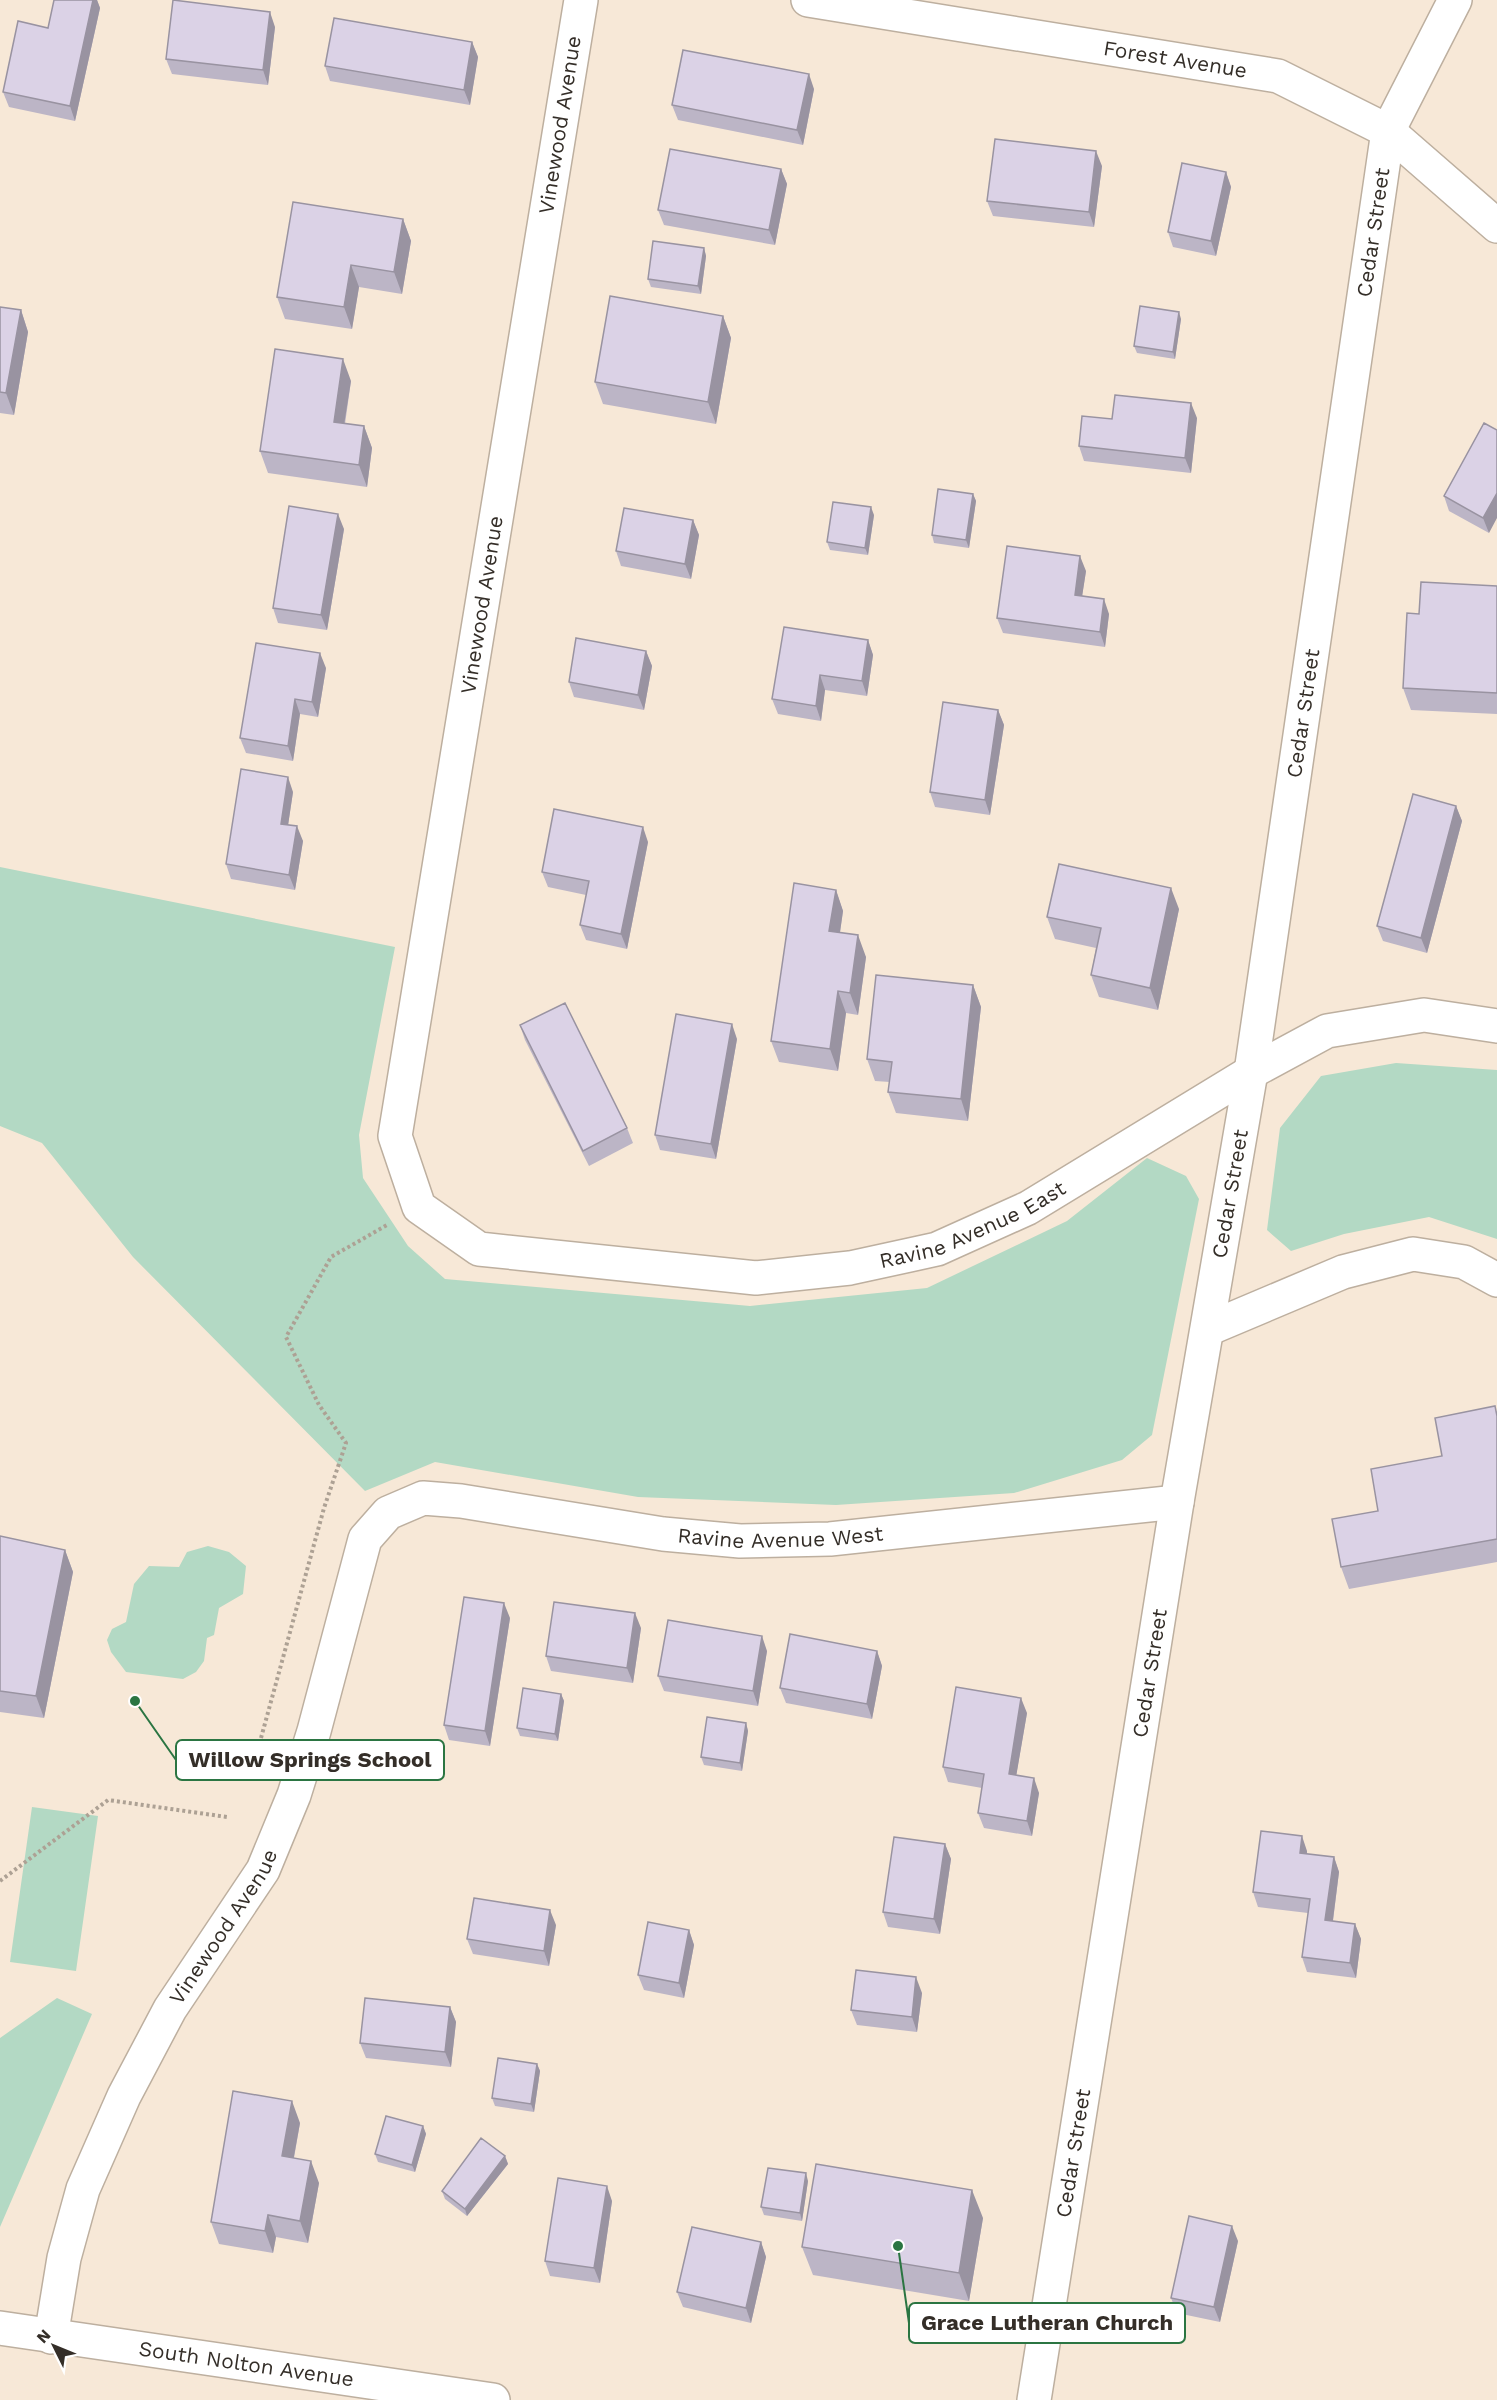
<svg xmlns="http://www.w3.org/2000/svg" width="1497" height="2400" font-family="'Work Sans',sans-serif">
<style>
.green{fill:#b3d9c4}
.lines{fill:none;stroke-linecap:round;stroke-linejoin:round}
.street-casing{stroke:#bdaf9f;stroke-width:36}
.secondary-casing{stroke:#bdaf9f;stroke-width:36}
.path{stroke:#ada194;stroke-width:4;stroke-dasharray:3 3;stroke-linecap:butt}
.street{stroke:#fff;stroke-width:33}
.secondary{stroke:#fff;stroke-width:33}
.wall{fill:#bcb5c6}
.shaded-wall{fill:#9993a1}
.building{fill:#dbd2e6;stroke:#9993a1;stroke-width:1.5}
.labels{text-anchor:middle;stroke-width:4.5;stroke-linejoin:round;paint-order:stroke}
.street-label{font-size:21px;fill:#342e28;stroke:#fff}
.leader{fill:none;stroke:#2b7542;stroke-width:2}
.callout-dot{fill:#2b7542;stroke:#fff;stroke-width:2}
.callout{fill:#fff;stroke:#2b7542;stroke-width:2}
.callout-label{font-size:22px;text-anchor:middle;font-weight:bold;fill:#342e28}
</style>
<rect width="100%" height="100%" fill="#f7e8d7"/>
<path class="green" d="M0 867 395 947 359 1135 363 1178 408 1246 445 1279 750 1306 927 1288 1067 1221 1147 1158 1186 1176 1199 1199 1152 1435 1122 1460 1014 1493 836 1505 638 1497 435 1462 365 1491 133 1257 42 1143 0 1126Z
M1396 1063 1497 1070V1239L1429 1217 1344 1234 1291 1251 1267 1230 1280 1128 1321 1076Z
M208 1546 229 1552 246 1566 243 1594 219 1608 214 1635 207 1638 204 1661 196 1672 183 1679 126 1672 111 1652 107 1640 112 1629 126 1622 134 1584 149 1566 179 1567 187 1552Z
M32 1807 98 1816 76 1971 10 1962Z
M57 1998 92 2014 0 2227V2038Z"/>
<g class="lines">
<g class="street-casing">
<g id="street">
<path id="s1" d="M581 0 395 1136 419 1207 479 1249 756 1278 850 1268 937 1249 1028 1208 1251 1072 1327 1031 1424 1015 1497 1026"/>
<path id="s2" d="M808 0 1278 76 1388 131 1497 226"/>
<path d="M1208 1329 1343 1272 1413 1254 1464 1262 1497 1280"/>
<path id="s3" d="M51 2337 64 2258 83 2189 124 2096 170 2009 263 1870 294 1795 314 1731 365 1539 388 1513 423 1498 461 1501 663 1534 740 1541 830 1539 1177 1502"/>
<path id="s4" d="M1034 2400 1177 1502 1251 1072 1388 131 1455 0"/>
</g>
</g>
<g class="secondary-casing">
<g id="secondary">
<path id="s5" d="M0 2328 493 2400"/>
</g>
</g>
<path class="path" d="M261 1738 324 1508 346 1443 319 1405 286 1337 331 1257 387 1225
M0 1881 108 1800 227 1817"/>
<use href="#street" class="street"/>
<use href="#secondary" class="secondary"/>
</g>
<path class="wall" d="M54 0H97L100 8 75 121 9 107 3 92 48 28Z
M275 27 268 85 172 74 166 59Z
M472 42 478 57 470 105 330 81 325 66Z
M814 89 803 145 678 120 672 105Z
M1102 166 1094 227 993 216 987 201Z
M781 169 787 184 775 245 664 225 658 210Z
M1226 172 1231 187 1216 256 1173 247 1168 232Z
M403 219 411 241 402 294 359 287 352 329 285 319 277 297Z
M704 248 706 256 701 294 651 287 648 279Z
M0 307 21 310 28 332 14 415 0 413Z
M723 316 731 338 716 424 603 404 595 382Z
M1181 319 1175 359 1137 353 1134 346Z
M351 381 345 424 364 426 372 448 367 487 268 473 260 451Z
M1197 418 1191 473 1084 461 1079 446 1112 419Z
M1484 423 1489 533 1449 511 1444 496Z
M973 494 976 501 969 548 934 543 932 535Z
M874 515 868 555 830 550 827 542Z
M693 520 699 535 691 579 621 566 616 551Z
M344 529 327 630 278 623 273 608Z
M1086 571 1082 596 1109 614 1105 647 1003 633 997 618Z
M1497 586V714L1411 710 1403 688 1419 614Z
M868 640 873 655 867 696 825 690 821 721 778 714 772 699Z
M646 651 652 666 644 710 574 697 569 682Z
M326 668 318 717 300 714 293 761 246 753 240 738Z
M998 710 1004 725 990 815 935 807 930 792Z
M293 792 288 825 303 841 295 890 231 879 226 864Z
M1456 806 1462 821 1427 953 1383 941 1377 926Z
M648 842 627 949 586 940 580 925 586 895 548 887 542 872Z
M836 890 843 911 840 932 866 957 858 1015 846 1013 838 1071 779 1062 771 1041Z
M1179 909 1158 1010 1099 997 1091 975 1096 948 1055 939 1047 917Z
M973 985 981 1007 968 1121 896 1113 888 1092 890 1082 875 1081 867 1059Z
M520 1025 627 1128 633 1143 589 1166 525 1040Z
M737 1039 716 1159 660 1150 655 1135Z
M1497 1411V1562L1349 1589 1341 1567 1378 1511Z
M0 1536 65 1550 73 1572 44 1718 0 1712Z
M510 1618 490 1746 449 1740 444 1725Z
M641 1628 633 1683 551 1671 546 1656Z
M767 1651 758 1706 664 1691 658 1676Z
M877 1651 882 1666 872 1719 786 1703 780 1688Z
M561 1694 564 1701 558 1741 520 1736 517 1728Z
M1027 1713 1016 1776 1039 1793 1032 1836 984 1828 978 1813 982 1788 948 1782 943 1767Z
M746 1723 748 1731 742 1771 704 1765 701 1757Z
M945 1844 951 1859 940 1934 888 1927 883 1912Z
M1307 1851V1854L1334 1857 1339 1872 1333 1921 1355 1924 1361 1939 1356 1978 1307 1972 1302 1957 1308 1913 1258 1907 1253 1892Z
M556 1925 549 1966 473 1954 467 1939Z
M689 1930 694 1945 684 1998 644 1990 638 1975Z
M922 1993 917 2032 857 2025 851 2010Z
M450 2007 456 2022 451 2067 366 2058 360 2043Z
M537 2064 540 2071 534 2112 495 2106 492 2098Z
M300 2123 294 2158 319 2183 308 2243 276 2237 273 2253 219 2244 211 2222Z
M423 2126 426 2134 415 2172 378 2162 375 2154Z
M505 2156 508 2164 467 2216 445 2199 442 2191Z
M808 2181 802 2221 764 2215 761 2207Z
M612 2201 600 2283 550 2276 545 2261Z
M983 2218 969 2301 813 2275 802 2247Z
M1238 2241 1220 2322 1177 2313 1171 2298Z
M761 2242 766 2257 751 2323 683 2307 677 2292Z"/>
<path class="shaded-wall" d="M93 0H97L100 8 75 121 70 106Z
M270 12 275 27 268 85 263 70Z
M472 42 478 57 470 105 464 90Z
M809 74 814 89 803 145 797 130Z
M1096 151 1102 166 1094 227 1089 212Z
M781 169 787 184 775 245 769 230Z
M1226 172 1231 187 1216 256 1211 241Z
M403 219 411 241 402 294 394 272Z
M704 248 706 256 701 294 698 286Z
M351 265 359 287 352 329 344 307Z
M21 310 28 332 14 415 6 393Z
M1179 312 1181 319 1175 359 1173 352Z
M723 316 731 338 716 424 708 402Z
M343 359 351 381 341 444 334 422Z
M1191 403 1197 418 1191 473 1185 458Z
M364 426 372 448 367 487 359 465Z
M1497 493V518L1489 533 1483 518Z
M973 494 976 501 969 548 966 540Z
M871 507 874 515 868 555 865 548Z
M338 514 344 529 327 630 321 615Z
M693 520 699 535 691 579 685 564Z
M1080 556 1086 571 1080 610 1075 595Z
M1104 599 1109 614 1105 647 1100 632Z
M868 640 873 655 867 696 862 681Z
M646 651 652 666 644 710 638 695Z
M320 653 326 668 318 717 312 702Z
M820 675 825 690 821 721 816 706Z
M295 699 300 714 293 761 288 746Z
M998 710 1004 725 990 815 985 800Z
M288 777 293 792 286 839 281 824Z
M1456 806 1462 821 1427 953 1421 938Z
M297 826 303 841 295 890 289 875Z
M643 827 648 842 627 949 621 934Z
M1171 888 1179 909 1158 1010 1150 988Z
M836 890 843 911 837 953 829 931Z
M858 935 866 957 858 1015 850 993Z
M973 985 981 1007 968 1121 961 1099Z
M838 991 846 1013 838 1071 830 1049Z
M732 1024 737 1039 716 1159 711 1144Z
M65 1550 73 1572 44 1718 36 1696Z
M504 1603 510 1618 490 1746 485 1731Z
M635 1613 641 1628 633 1683 627 1668Z
M762 1636 767 1651 758 1706 753 1691Z
M877 1651 882 1666 872 1719 867 1704Z
M561 1694 564 1701 558 1741 555 1734Z
M1021 1698 1027 1713 1014 1789 1009 1774Z
M746 1723 748 1731 742 1771 740 1763Z
M1034 1778 1039 1793 1032 1836 1027 1821Z
M1302 1836 1307 1851 1306 1868 1300 1853Z
M945 1844 951 1859 940 1934 934 1919Z
M1334 1857 1339 1872 1331 1935 1325 1920Z
M550 1910 556 1925 549 1966 544 1951Z
M1355 1924 1361 1939 1356 1978 1350 1963Z
M689 1930 694 1945 684 1998 679 1983Z
M916 1977 922 1993 917 2032 912 2017Z
M450 2007 456 2022 451 2067 445 2052Z
M537 2064 540 2071 534 2112 531 2104Z
M292 2101 300 2123 290 2178 282 2156Z
M423 2126 426 2134 415 2172 412 2165Z
M505 2156 508 2164 467 2216 465 2209Z
M311 2161 319 2183 308 2243 300 2221Z
M806 2173 808 2181 802 2221 800 2213Z
M607 2186 612 2201 600 2283 594 2268Z
M972 2190 983 2218 969 2301 959 2273Z
M268 2215 276 2237 273 2253 265 2231Z
M1232 2226 1238 2241 1220 2322 1214 2307Z
M761 2242 766 2257 751 2323 746 2308Z"/>
<path class="building" d="M54 0H93L70 106 3 92 18 21 48 28Z
M173 0 270 12 263 70 166 59Z
M334 18 472 42 464 90 325 66Z
M683 50 809 74 797 130 672 105Z
M995 139 1096 151 1089 212 987 201Z
M670 149 781 169 769 230 658 210Z
M1182 163 1226 172 1211 241 1168 232Z
M293 202 403 219 394 272 351 265 344 307 277 297Z
M653 241 704 248 698 286 648 279Z
M610 296 723 316 708 402 595 382Z
M1140 306 1179 312 1173 352 1134 346Z
M0 307 21 310 6 393 0 392Z
M275 349 343 359 334 422 364 426 359 465 260 451Z
M1115 395 1191 403 1185 458 1079 446 1082 416 1112 419Z
M1484 423 1497 430V493L1483 518 1444 496Z
M938 489 973 494 966 540 932 535Z
M833 502 871 507 865 548 827 542Z
M289 506 338 514 321 615 273 608Z
M624 508 693 520 685 564 616 551Z
M1007 546 1080 556 1075 595 1104 599 1100 632 997 618Z
M1421 582 1497 586V693L1403 688 1407 613 1419 614Z
M784 627 868 640 862 681 820 675 816 706 772 699Z
M576 638 646 651 638 695 569 682Z
M256 643 320 653 312 702 295 699 288 746 240 738Z
M943 702 998 710 985 800 930 792Z
M241 769 288 777 281 824 297 826 289 875 226 864Z
M1413 794 1456 806 1421 938 1377 926Z
M554 809 643 827 621 934 580 925 589 881 542 872Z
M1059 864 1171 888 1150 988 1091 975 1101 928 1047 917Z
M794 883 836 890 829 931 858 935 850 993 838 991 830 1049 771 1041Z
M876 975 973 985 961 1099 888 1092 892 1062 867 1059Z
M565 1003 627 1128 583 1151 520 1025Z
M676 1014 732 1024 711 1144 655 1135Z
M1495 1406 1497 1416V1539L1341 1567 1332 1519 1378 1511 1371 1469 1442 1456 1435 1418Z
M0 1536 65 1550 36 1696 0 1691Z
M464 1597 504 1603 485 1731 444 1725Z
M554 1602 635 1613 627 1668 546 1656Z
M668 1620 762 1636 753 1691 658 1676Z
M790 1634 877 1651 867 1704 780 1688Z
M956 1687 1021 1698 1009 1774 1034 1778 1027 1821 978 1813 984 1774 943 1767Z
M523 1688 561 1694 555 1734 517 1728Z
M707 1717 746 1723 740 1763 701 1757Z
M1261 1831 1302 1836 1300 1853 1334 1857 1325 1920 1355 1924 1350 1963 1302 1957 1310 1899 1253 1892Z
M894 1837 945 1844 934 1919 883 1912Z
M474 1898 550 1910 544 1951 467 1939Z
M648 1922 689 1930 679 1983 638 1975Z
M856 1970 916 1977 912 2017 851 2010Z
M365 1998 450 2007 445 2052 360 2043Z
M498 2058 537 2064 531 2104 492 2098Z
M233 2091 292 2101 282 2156 311 2161 300 2221 268 2215 265 2231 211 2222Z
M386 2116 423 2126 412 2165 375 2154Z
M481 2138 505 2156 465 2209 442 2191Z
M816 2164 972 2190 959 2273 802 2247Z
M768 2168 806 2173 800 2213 761 2207Z
M558 2178 607 2186 594 2268 545 2261Z
M1189 2216 1232 2226 1214 2307 1171 2298Z
M692 2227 761 2242 746 2308 677 2292Z"/>
<g class="labels">
<g class="street-label">
<text dy="7" stroke="none"><textPath href="#s2" startOffset="372">Forest Avenue</textPath></text>
<text transform="translate(560 125) rotate(-81)" y="7">Vinewood Avenue</text>
<text dy="7" stroke="none"><textPath href="#s4" startOffset="2194">Cedar Street</textPath></text>
<text transform="translate(482 605) rotate(-81)" y="7">Vinewood Avenue</text>
<text dy="7" stroke="none"><textPath href="#s4" startOffset="1708">Cedar Street</textPath></text>
<text dy="7" stroke="none"><textPath href="#s4" startOffset="1222">Cedar Street</textPath></text>
<text dy="7" stroke="none"><textPath href="#s1" startOffset="1803">Ravine Avenue East</textPath></text>
<text dy="7" stroke="none"><textPath href="#s3" startOffset="1299">Ravine Avenue West</textPath></text>
<text dy="7" stroke="none"><textPath href="#s4" startOffset="736">Cedar Street</textPath></text>
<text dy="7" stroke="none"><textPath href="#s3" startOffset="450">Vinewood Avenue</textPath></text>
<text dy="7" stroke="none"><textPath href="#s4" startOffset="250">Cedar Street</textPath></text>
<text dy="7" stroke="none"><textPath href="#s5" startOffset="249">South Nolton Avenue</textPath></text>
</g>
</g>
<path class="leader" d="M135 1701L176 1760M898 2246L909 2323"/>
<g class="callout-dot">
<circle cx="135" cy="1701" r="6"/>
<circle cx="898" cy="2246" r="6"/>
</g>
<g class="callout">
<rect x="176" y="1740" width="268" height="40" rx="6"/>
<rect x="909" y="2303" width="276" height="40" rx="6"/>
</g>
<g class="callout-label">
<text x="310" y="1767">Willow Springs School</text>
<text x="1047" y="2330">Grace Lutheran Church</text>
</g>
<g transform="translate(54 2346) rotate(313)" stroke="#ffffff" stroke-width="4.5" paint-order="stroke">
<path d="M0-4.5L10 22L0 15L-10 22Z" fill="#342e28"/>
<text y="-9" font-size="16" font-weight="bold" text-anchor="middle" fill="#342e28">N</text>
</g>
</svg>
